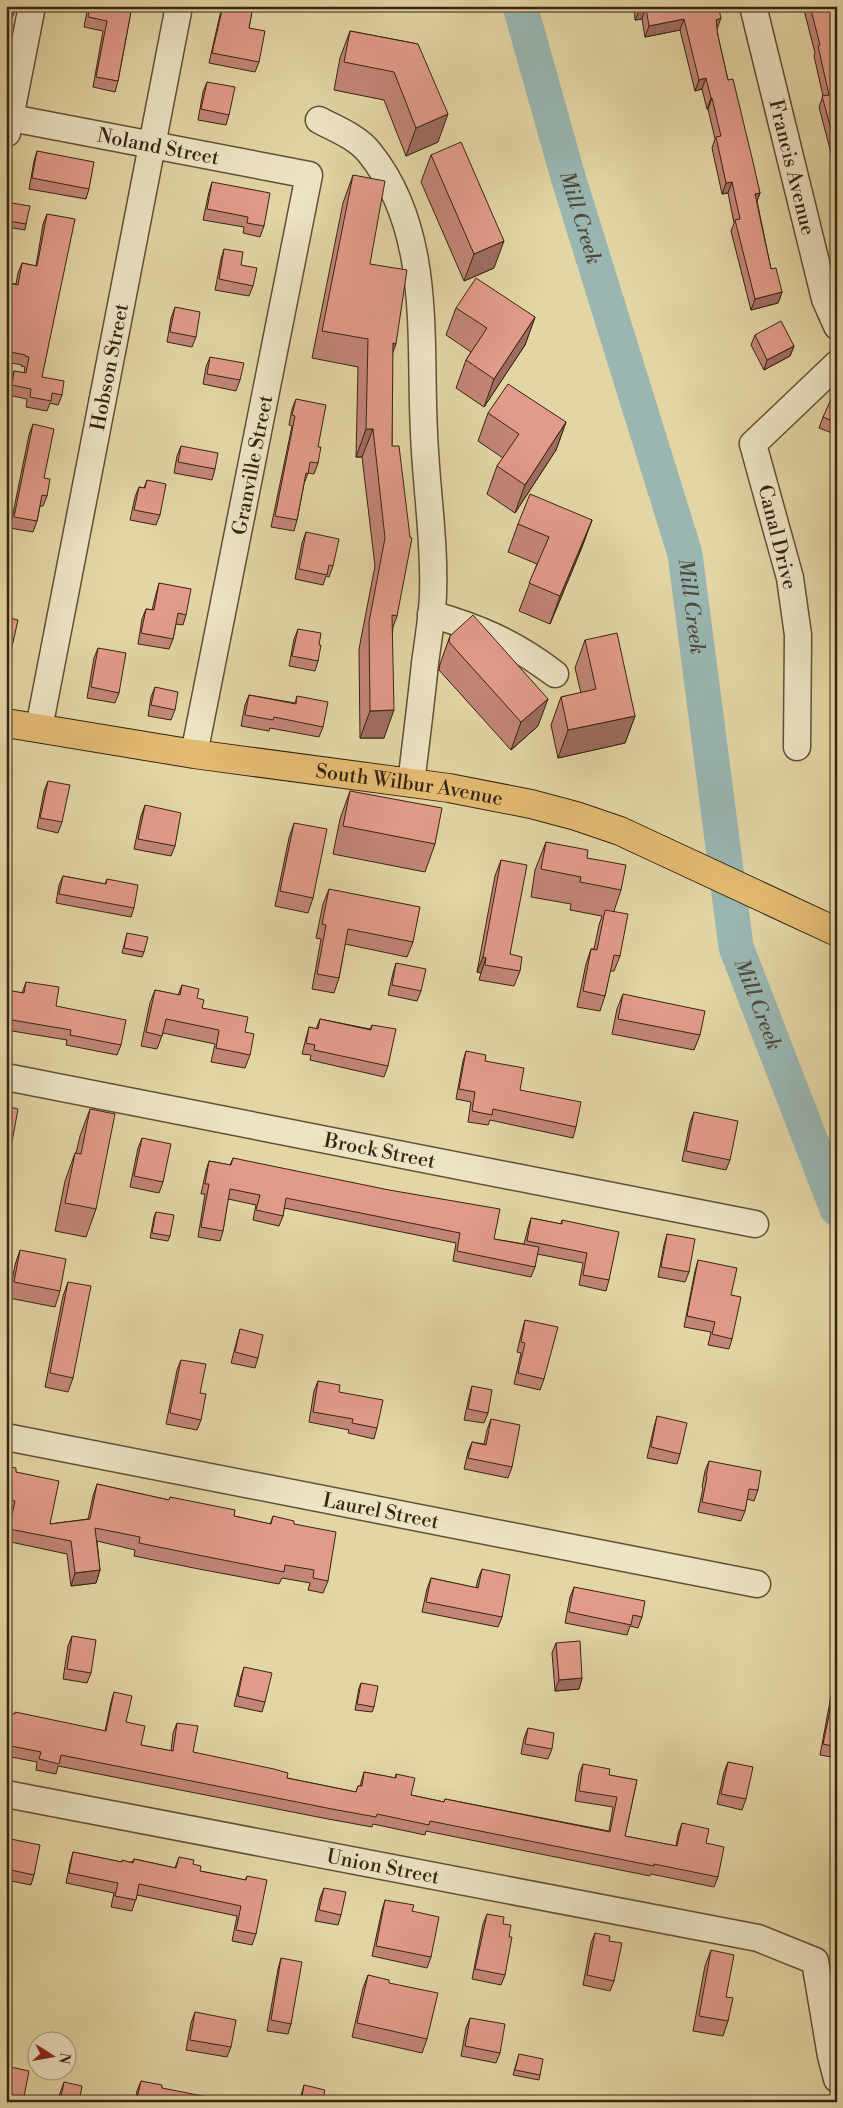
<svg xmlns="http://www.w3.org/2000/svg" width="843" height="2108" font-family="'Libre Bodoni',serif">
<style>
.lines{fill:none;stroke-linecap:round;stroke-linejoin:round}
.river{stroke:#99b6b1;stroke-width:35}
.minor-casing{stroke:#625036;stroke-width:29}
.major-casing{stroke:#372411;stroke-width:30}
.minor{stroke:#ede4c4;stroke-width:26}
.major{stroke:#e2ba72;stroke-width:28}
.wall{fill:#c28577;stroke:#372411}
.shaded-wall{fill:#9e6c61;stroke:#372411}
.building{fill:#e29b8a;stroke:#372411}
.labels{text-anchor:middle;stroke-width:5;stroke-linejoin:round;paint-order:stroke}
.street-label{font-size:20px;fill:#372411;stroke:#ede4c4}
.water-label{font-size:21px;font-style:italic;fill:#504839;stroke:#ede4c4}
</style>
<rect width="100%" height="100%" fill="#e3d5a4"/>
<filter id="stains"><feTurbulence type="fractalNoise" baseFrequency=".004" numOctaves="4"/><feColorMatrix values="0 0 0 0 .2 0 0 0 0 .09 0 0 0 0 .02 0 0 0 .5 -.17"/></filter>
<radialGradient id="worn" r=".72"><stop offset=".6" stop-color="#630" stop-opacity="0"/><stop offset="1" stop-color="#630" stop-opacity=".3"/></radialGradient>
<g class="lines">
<path class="river" id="s1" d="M520 6 568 177 685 554 736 947 837 1209"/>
<g class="minor-casing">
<g id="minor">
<path id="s2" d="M753 6 825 299 837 326"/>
<path id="s3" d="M6 117 309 175 194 754"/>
<path d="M319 120C336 129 357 137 369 152 433 231 419 339 424 433 426 487 435 541 433 595 432 618 428 641 425 663 421 703 416 743 411 783"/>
<path d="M7 133 32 6"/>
<path d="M431 614C480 628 514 643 555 674"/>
<path id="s4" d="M39 728 179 6"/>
<path d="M797 747 798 635 790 578 753 444 837 364"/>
<path id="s5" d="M6 1077 755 1224"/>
<path id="s6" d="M6 1437 757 1584"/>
<path id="s7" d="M6 1794 758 1938 815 1961 831 2056 837 2079"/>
</g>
</g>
<g class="major-casing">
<g id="major">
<path id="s8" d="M6 723 194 754 449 788 531 804 576 816 620 831 837 932"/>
</g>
</g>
<use href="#minor" class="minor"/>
<use href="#major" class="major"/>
</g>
<path class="wall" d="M6 6 15 11 11 20 6 19Z
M88 6H132L118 81 115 92 93 87 103 31 84 27Z
M222 6H253L249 28 259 62 255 72 209 63Z
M634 6H718L717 29 718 36 728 80 760 193 757 201 771 269 782 292 778 303 751 310 731 231 734 223 728 193 722 194 712 148 715 139 708 109H707L702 89 695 91 680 30 645 37 642 19 635 20Z
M803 6H837V176L819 107 823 96 814 56 815 53Z
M350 31 418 44 438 142 406 156 384 100 334 90 340 58Z
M207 82 229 115 226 125 198 120 203 92Z
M37 151 89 189 86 199 29 189 34 161Z
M431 155 494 268 464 281 421 182Z
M353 175 370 264 392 353V446L397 616 393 627 384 738H360L359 649 375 566 362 457H356L358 367 312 358 343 203Z
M212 182 264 226 260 237 243 233 244 227 203 220 209 192Z
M12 203 26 224 25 230 7 227 10 208Z
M47 214 42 377 62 395 58 405 50 403 47 411 26 407 27 399 8 395 11 381 14 371 24 373 25 367 21 366 22 365 6 362V283L16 284 18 273 22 263 36 266 43 224Z
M224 249 253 286 249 296 215 290 221 259Z
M175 307 196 337 192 347 167 342 171 318Z
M456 308 535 317 525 345 484 407 456 388 466 360 471 352 446 335Z
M755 335 794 346 790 356 764 370 751 345Z
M210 357 240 380 236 391 203 384 206 367Z
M837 397V435L819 428 823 417Z
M296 399 318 447V463L314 474 308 473 304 484 297 520 294 531 271 527 292 426 289 425 292 409Z
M488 413 566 422 556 450 515 513 487 494 497 466 503 458 478 441Z
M33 424 44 478 47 496 43 506H40L37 521 33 532 10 528 29 435Z
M181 446 215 469 212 480 174 473 177 456Z
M147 480 160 515 156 525 130 520 135 497 139 487 144 488Z
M592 520 582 547 550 624 519 611 537 564 508 552 518 524Z
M306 532 333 566 329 577 326 576 323 585 295 579 302 543Z
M159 583 186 615 183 625 176 624 173 639 169 649 138 644 142 619 146 609 152 610 156 594Z
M298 629 319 645 318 661 315 671 289 666 294 639Z
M450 636 538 726 511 750 439 670 440 664Z
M585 640 635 716 625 743 558 758 551 725 561 697 581 693 575 668Z
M98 648 119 693 115 703 87 698 94 658Z
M155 687 175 710 171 720 148 716 151 697Z
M249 695 295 703 297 696 323 727 319 737 270 728 269 731 241 726 245 705Z
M48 781 62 822 58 833 37 828 44 791Z
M350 791 435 844 425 872 333 854 340 819Z
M145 805 175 846 171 856 134 849 141 816Z
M294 823 313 898 308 913 275 906 289 838Z
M546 842 587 858 621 890 614 911 620 956 614 971H610L605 996 600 1011 577 1007 586 964 591 949H594L599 925 602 916 570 910 571 904 531 897 535 870Z
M501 860 510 954 520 971 514 986 479 980 481 973 477 972 495 876Z
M63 876 105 884 107 879 134 908 131 917 56 903 59 885Z
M329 889 413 942 407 957 345 944 339 978 334 993 312 989 321 939 316 938 323 904Z
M127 933 144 952 142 957 122 953Z
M396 963 421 991 417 1001 388 995 393 973Z
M26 982 56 1006 121 1045 117 1055 66 1045 67 1040 6 1030V990L22 993Z
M182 985 197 998 202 1008 245 1032 250 1055 245 1068 211 1062 215 1044 163 1033 157 1049 141 1046 150 1003 155 990 178 995Z
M623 994 700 1035 694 1050 612 1034 617 1009Z
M320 1019 370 1029 372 1025 388 1066 384 1077 310 1060 311 1055 302 1054 306 1038 309 1027 316 1029Z
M466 1051 485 1061 520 1090 576 1127 573 1138 490 1120 488 1125 468 1122 471 1102 456 1099 463 1061Z
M6 1106 12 1142 8 1152 6 1151Z
M90 1109 96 1209 86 1237 55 1231 65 1181 75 1153H76L80 1136Z
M694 1112 730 1160 726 1170 682 1161 690 1123Z
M142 1138 163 1182 159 1193 130 1187 138 1148Z
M233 1158 494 1239 524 1244 528 1228 531 1218 561 1224 562 1220 609 1280 606 1291 579 1285 583 1263 537 1254 535 1267 531 1277 453 1261 456 1243 284 1208 283 1216 279 1226 253 1220 256 1205 228 1199 223 1231 220 1241 198 1237 205 1194H201L206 1171 209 1161 230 1165Z
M156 1212 170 1236 168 1241 150 1238 154 1217Z
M667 1234 689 1272 685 1282 658 1277 664 1245Z
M20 1250 60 1291 55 1307 9 1298 15 1265Z
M698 1260 732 1339 729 1349 708 1345 711 1332 684 1327 695 1271Z
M68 1282 73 1378 68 1392 45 1387 63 1296Z
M525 1320 544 1379 540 1390 514 1384 521 1353 517 1352 522 1331Z
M240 1329 258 1358 255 1368 231 1363 237 1340Z
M181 1360 200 1393 201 1420 197 1430 166 1424 177 1370Z
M318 1381 339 1392 377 1428 374 1439 348 1433 349 1430 309 1422 314 1391Z
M472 1386 488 1413 484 1423 464 1420 469 1397Z
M657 1416 680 1454 677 1464 647 1458 654 1427Z
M491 1419 512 1467 508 1478 464 1469 468 1452 472 1442 484 1444 487 1430Z
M709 1461 758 1490 754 1501 747 1499 745 1511 741 1521 698 1512 703 1488 702 1487 705 1471Z
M6 1466 16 1472 50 1524 88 1519 93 1496 97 1484 169 1500 170 1497 234 1516 270 1524 273 1516 294 1524 328 1581 323 1593 308 1590 310 1583 282 1578 279 1584 199 1569 134 1556 135 1550 97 1541 100 1570 96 1583 71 1586 67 1554 6 1541V1535L11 1513H6Z
M482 1569 502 1617 498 1627 422 1612 427 1589 431 1578 476 1588 478 1579Z
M574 1587 642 1617 638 1628 630 1626 627 1635 565 1623 570 1597Z
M72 1636 91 1673 87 1683 63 1679 68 1646Z
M556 1643 582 1678 579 1689 555 1691 552 1653Z
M244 1667 265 1702 262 1712 234 1706 241 1677Z
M361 1683 374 1707 372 1712 355 1710 359 1688Z
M835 1686H837V1758L820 1755 831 1696Z
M114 1692 126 1722 141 1745 171 1751 173 1733 177 1723 193 1752 287 1778 356 1792 358 1786H360L364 1772 395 1778 396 1774 411 1795 444 1802 445 1799 609 1831 613 1807 575 1801 579 1774 583 1764 609 1775 637 1780 625 1836 676 1846 678 1834 682 1823 706 1843 718 1877 714 1887 651 1874 650 1876 426 1831 425 1835 373 1824 372 1827 328 1819 58 1766 56 1774 36 1770 37 1762 6 1756V1713L105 1731 111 1702Z
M528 1728 552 1749 548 1759 521 1754 524 1738Z
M728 1762 746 1799 742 1810 717 1804 724 1772Z
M6 1838 34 1875 31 1885 6 1880Z
M73 1852 121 1862H132L134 1859 175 1868 179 1857 193 1864 200 1871 245 1880 247 1876 256 1934 252 1945 232 1941 237 1916 137 1895 132 1911 111 1907 114 1893 66 1883 70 1863Z
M324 1888 341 1915 338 1925 315 1921 320 1898Z
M385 1900 412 1911 431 1957 427 1968 372 1956 382 1910Z
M487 1914 509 1937 505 1975 501 1985 472 1979 483 1924Z
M595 1933 609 1941 614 1981 610 1991 583 1985 591 1943Z
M711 1950 726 1997 728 2021 723 2036 693 2031 705 1966Z
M281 1958 291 2024 288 2034 267 2031 278 1969Z
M368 1975 389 1983 427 2039 422 2053 352 2037 363 1988Z
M195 2012 231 2047 227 2057 186 2050 191 2023Z
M470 2018 500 2053 496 2063 461 2056 466 2028Z
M519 2054 540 2075 539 2080 513 2075Z
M141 2081 162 2088 206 2102H135L137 2091Z
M64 2082 79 2102H58L60 2093Z
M304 2085 322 2102H299Z"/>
<path class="shaded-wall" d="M646 8 642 19 635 20 640 9Z
M721 18 717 29 716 20Z
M684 19 680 30 645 37 649 26Z
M706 78 702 89 695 91 699 80Z
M711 98H712L708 109H707Z
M448 114 438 142 406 156 416 128Z
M732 182 728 193 722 194 726 183Z
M760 193 756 204 755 194Z
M504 241 494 268 464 281 474 254Z
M782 292 778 303 751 310 755 299Z
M535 317 525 345 484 407 494 379Z
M393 343 396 344 386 371Z
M794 346 790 356 764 370 767 360Z
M566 422 556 450 515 513 525 485Z
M366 429H373L362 457H356Z
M592 520 582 547 550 624 560 596Z
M7 651H11L6 665V652Z
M548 699 538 726 511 750 521 722Z
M394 710 384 738H360L370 711Z
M635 716 625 743 558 758 568 730Z
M483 957 486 958 481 973 477 972Z
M100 1570 96 1583 71 1586 75 1573Z
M582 1678 579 1689 555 1691 559 1680Z"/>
<path class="building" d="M6 6H16L15 11 6 9Z
M90 6H132L118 81 96 77 107 21 88 17Z
M223 6H253L249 28 265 31 259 62 212 53Z
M639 6H718L721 18 716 20 718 36 728 80 733 79 753 162 760 193 755 194 771 269 776 268 782 292 755 299 735 220 740 219 732 182 726 183 716 137 721 136 712 98H711L706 78 699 80 684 19 649 26 646 8 640 9Z
M810 6H837V151L822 96 829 95 818 46 820 45Z
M350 31 418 44 448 114 416 128 394 72 344 62Z
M6 40 12 41 6 68Z
M207 82 235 87 229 115 201 109Z
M461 142 504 241 474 254 431 155Z
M37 151 94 162 89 189 32 178Z
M353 175 385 181 370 264 407 270 396 344 393 343 392 446H399L410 537 412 538 397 616 392 615 394 710 370 711 369 622 385 538 373 429H366L368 339 322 331Z
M212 182 270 193 264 226 247 223 248 217 207 209Z
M12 203 30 206 26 224 9 221Z
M47 214 75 219 42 377 64 381 62 395 52 393 51 401 30 397 31 389 12 385 14 371 26 373 29 357 25 356V355L6 351V283L18 285 22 263 37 266Z
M224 249 243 252 241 265 257 268 253 286 219 279Z
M476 278 535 317 494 379 466 360 487 328 456 308Z
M175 307 200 312 196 337 170 332Z
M781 321 794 346 767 360 755 335Z
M210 357 244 363 240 380 207 374Z
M508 384 566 422 525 485 497 466 519 434 488 413Z
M833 395 837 397V423L823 417Z
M296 399 326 405 318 447H321L318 463 310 462 308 474 306 473 297 520 275 516 295 416 292 415Z
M33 424 54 429 44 478 50 479 47 496 42 495 37 521 14 517Z
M181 446 218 453 215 469 178 462Z
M147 480 166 484 160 515 134 510 139 487 145 488Z
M530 494 592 520 560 596 529 583 549 537 518 524Z
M306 532 339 539 333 566 329 565 327 575 299 569Z
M159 583 191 589 186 615 178 613 173 639 141 633 146 609 154 610Z
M6 590 10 591 6 610Z
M473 615 548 699 521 722 449 642 450 636Z
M6 617 18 620 11 651H7L6 652Z
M298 629 321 633 319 645H321L318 661 292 656Z
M617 633 635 716 568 730 561 697 596 689 585 640Z
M98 648 126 653 119 693 91 687Z
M155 687 178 692 175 710 151 705Z
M249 695 296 704 297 696 328 702 323 727 274 717 273 720 245 715Z
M6 772 12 773 7 794H6Z
M48 781 70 785 62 822 40 818Z
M350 791 442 808 435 844 343 826Z
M145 805 181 813 175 846 138 839Z
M294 823 327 829 313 898 280 891Z
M6 825 10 826 6 843Z
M546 842 588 850 587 858 626 865 621 890 580 882 581 877 541 869Z
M501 860 527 865 510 954 522 957 520 971 485 965 486 958 483 957Z
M63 876 106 884 107 879 138 885 134 908 59 894Z
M329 889 420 907 413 942 348 929 339 978 317 974 326 925 322 924Z
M605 910 628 914 620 956 614 955 605 996 583 991 591 949 597 950Z
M127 933 148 937 144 952 124 948Z
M396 963 426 969 421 991 392 985Z
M26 982 59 987 56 1006 126 1020 121 1045 70 1035 71 1030 6 1019V990L24 993Z
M182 985 199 989 197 998 204 1000 202 1008 248 1017 245 1032 254 1034 250 1055 216 1048 219 1030 166 1019 162 1036 146 1032 155 990 180 995Z
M623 994 705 1011 700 1035 618 1019Z
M320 1019 371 1030 372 1025 396 1029 388 1066 314 1050 315 1045 306 1043 309 1027 318 1029Z
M466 1051 486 1055 485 1061 524 1068 520 1090 581 1102 576 1127 493 1109 492 1115 472 1111 475 1092 459 1089Z
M6 1106 18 1109 12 1142 6 1140Z
M90 1109 115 1114 96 1209 65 1203 75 1153 81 1154Z
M694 1112 738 1121 730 1160 686 1151Z
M142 1138 171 1144 163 1182 134 1176Z
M233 1158 389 1190 500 1209 494 1239 539 1247 535 1267 457 1251 460 1233 286 1198 283 1216 256 1210 260 1195 230 1189 223 1231 201 1227 209 1184H205L209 1161 231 1165Z
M156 1212 174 1215 170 1236 152 1233Z
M531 1218 562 1224V1220L619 1232 609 1280 583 1275 587 1253 527 1241Z
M667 1234 695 1239 689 1272 661 1267Z
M20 1250 66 1259 60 1291 14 1282Z
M698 1260 737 1268 731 1295 741 1297 732 1339 712 1334 715 1322 687 1316Z
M68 1282 91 1286 73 1378 50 1373Z
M525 1320 558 1327 544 1379 518 1373 525 1343 521 1342Z
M240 1329 263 1335 258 1358 235 1352Z
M181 1360 206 1364 200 1393 206 1394 201 1420 170 1413Z
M318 1381 340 1385 339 1392 383 1400 377 1428 352 1423 353 1419 313 1412Z
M472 1386 492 1390 488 1413 468 1409Z
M657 1416 687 1423 680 1454 651 1447Z
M491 1419 520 1425 512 1467 468 1458 472 1442 486 1445Z
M709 1461 761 1471 758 1490 749 1489 745 1511 702 1502 707 1477H706Z
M6 1466 16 1468V1472L59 1481 50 1524 90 1519 97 1484 169 1500 170 1497 235 1510 234 1516 257 1521 271 1524 273 1516 294 1521V1524L336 1532 328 1581 313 1578 314 1570 285 1565 284 1572 203 1556 139 1543 140 1537 95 1528 100 1570 75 1573 71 1541 9 1529 15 1501 6 1499Z
M482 1569 510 1575 502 1617 426 1602 431 1578 478 1588Z
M574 1587 645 1601 642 1617 633 1615 631 1625 569 1612Z
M72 1636 96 1640 91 1673 67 1669Z
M580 1641 582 1678 559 1680 556 1643Z
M244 1667 272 1673 265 1702 238 1696Z
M361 1683 378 1686 374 1707 357 1704Z
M835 1686H837V1747L823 1744Z
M114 1692 132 1696 126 1722 145 1726 141 1745 173 1751 177 1723 198 1726 193 1752 274 1769 288 1773 287 1778 356 1792 358 1786H362L364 1772 396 1778V1774L415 1778 411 1795 444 1802 445 1799 610 1832 617 1797 579 1791 583 1764 610 1769 609 1775 637 1780 625 1836 677 1846 682 1823 709 1829 706 1843 724 1847 718 1877 654 1864V1866L430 1821 429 1825 377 1814 376 1817 332 1809 61 1755 59 1764 39 1759 41 1752 6 1745V1713L15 1714V1712L106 1731Z
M528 1728 554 1733 552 1749 525 1744Z
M728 1762 753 1767 746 1799 721 1794Z
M6 1838 40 1845 34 1875 6 1869Z
M73 1852 122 1862V1860L133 1863 134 1859 176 1868 179 1857 194 1860 193 1864 201 1866 200 1871 246 1880 247 1876 267 1880 256 1934 236 1930 241 1906 139 1884 136 1900 115 1896 118 1883 69 1873Z
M324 1888 346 1892 341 1915 319 1910Z
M385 1900 414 1905 412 1911 439 1917 431 1957 376 1946Z
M487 1914 504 1917 503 1924 511 1925 509 1937H512L505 1975 475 1969Z
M595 1933 610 1936 609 1941 622 1943 614 1981 587 1975Z
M711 1950 734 1955 726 1997 733 1998 728 2021 699 2016Z
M281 1958 302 1962 291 2024 271 2020Z
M368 1975 389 1980V1983L438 1993 427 2039 357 2023Z
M195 2012 236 2020 231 2047 190 2040Z
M470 2018 505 2024 500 2053 465 2046Z
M519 2054 543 2059 540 2075 515 2070Z
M6 2066 29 2071 23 2102H15L6 2100Z
M141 2081 162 2085V2088L208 2097 206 2102H136Z
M64 2082 82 2086 79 2102H60Z
M304 2085 325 2090 322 2102H301Z
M115 2099 131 2102H114Z"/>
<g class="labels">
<g class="street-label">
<text dy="7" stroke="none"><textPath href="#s3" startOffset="155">Noland Street</textPath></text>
<text dy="7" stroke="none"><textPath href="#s2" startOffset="166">Francis Avenue</textPath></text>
<text dy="7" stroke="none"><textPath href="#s4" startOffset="368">Hobson Street</textPath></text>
<text transform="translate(252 465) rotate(-79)" y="7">Granville Street</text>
<text transform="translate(778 537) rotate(76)" y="7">Canal Drive</text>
<text dy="7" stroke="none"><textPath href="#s8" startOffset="408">South Wilbur Avenue</textPath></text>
<text dy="7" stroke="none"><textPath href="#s5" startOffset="381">Brock Street</textPath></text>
<text dy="7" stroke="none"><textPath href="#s6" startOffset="382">Laurel Street</textPath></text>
<text dy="7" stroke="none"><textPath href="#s7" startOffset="384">Union Street</textPath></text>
</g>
<g class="water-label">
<text dy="7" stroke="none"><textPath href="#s1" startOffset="220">Mill Creek</textPath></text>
<text dy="7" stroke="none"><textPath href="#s1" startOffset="625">Mill Creek</textPath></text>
<text dy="7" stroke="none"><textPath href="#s1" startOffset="1030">Mill Creek</textPath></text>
</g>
</g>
<rect width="843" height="2108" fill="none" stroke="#e3d5a4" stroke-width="25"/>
<rect x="8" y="8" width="828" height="2093" fill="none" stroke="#372411" stroke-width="2.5"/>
<rect x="12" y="12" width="818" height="2083" fill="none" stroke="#372411"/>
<g transform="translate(52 2056) rotate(101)"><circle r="24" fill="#ede4c4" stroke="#a4977c"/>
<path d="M0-4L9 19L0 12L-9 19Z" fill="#8f2418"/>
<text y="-8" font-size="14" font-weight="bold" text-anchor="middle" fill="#372411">N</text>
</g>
<rect width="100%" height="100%" filter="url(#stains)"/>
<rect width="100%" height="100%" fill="url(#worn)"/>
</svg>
